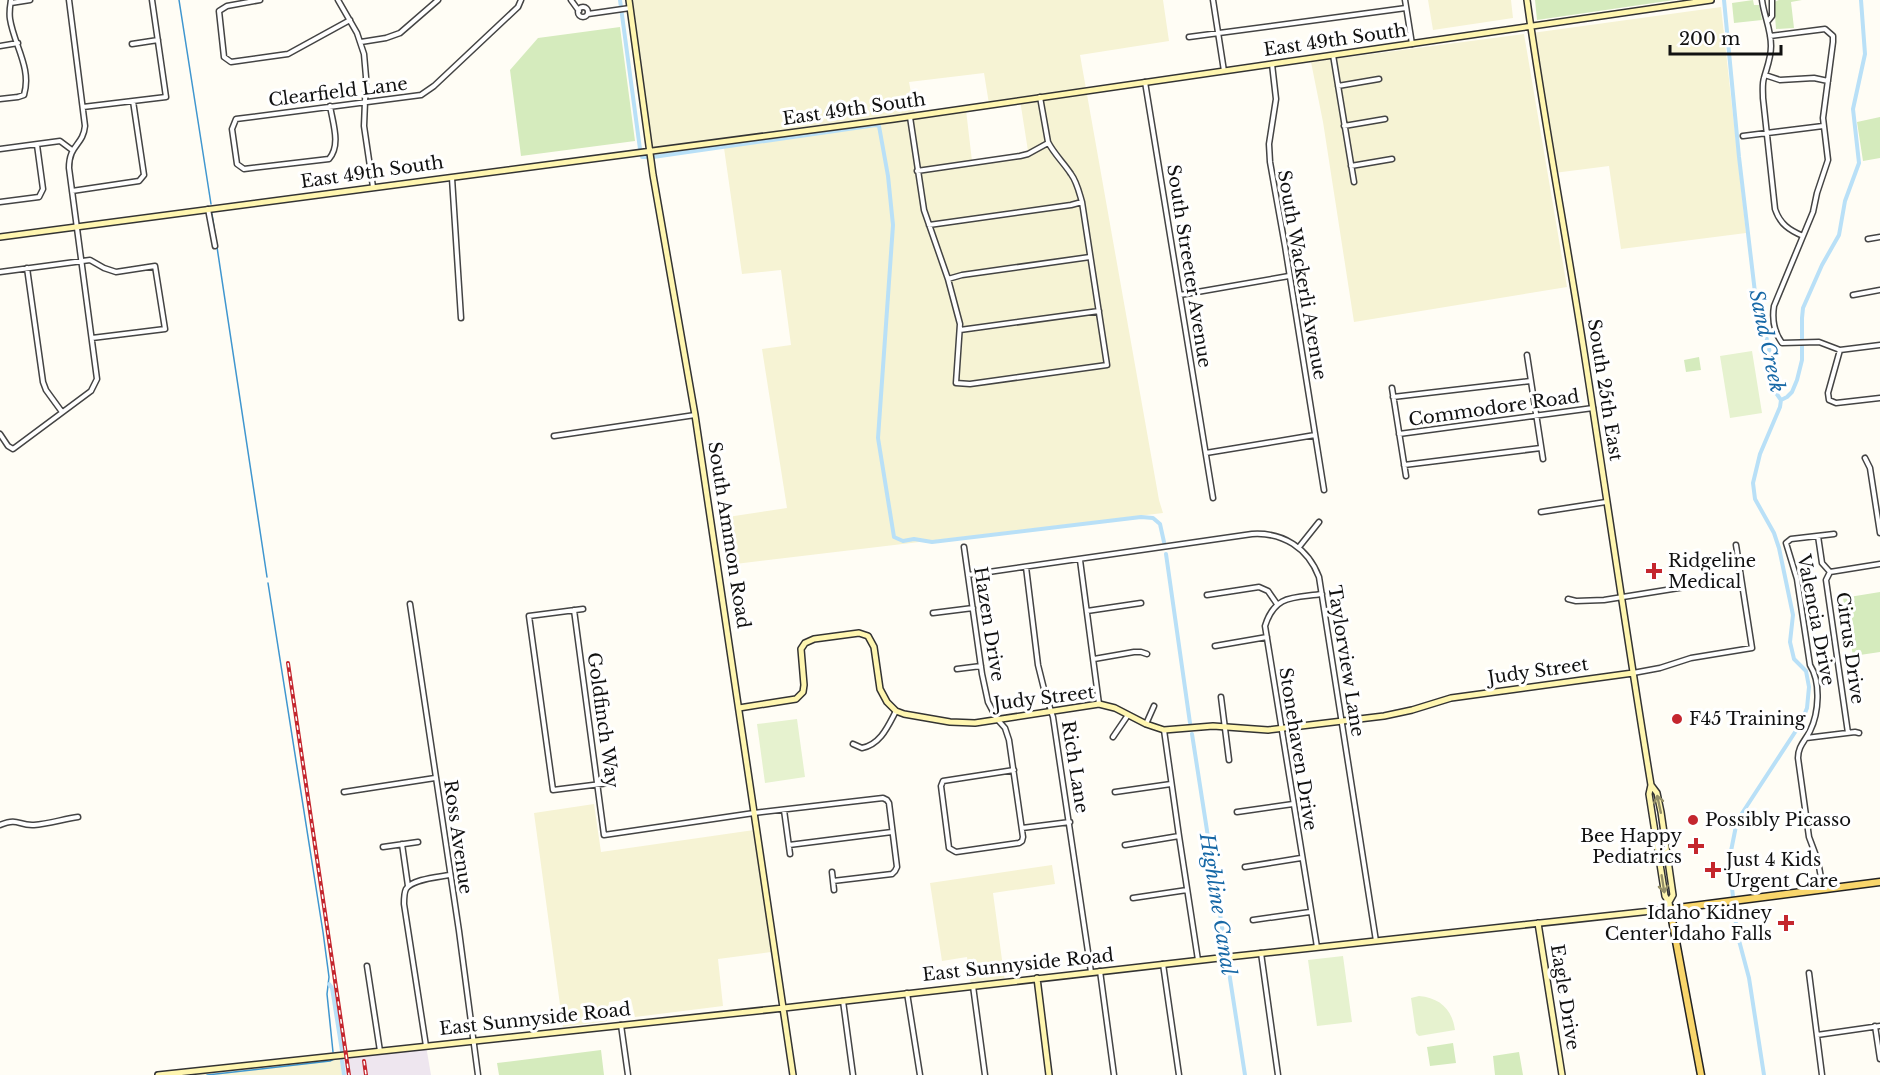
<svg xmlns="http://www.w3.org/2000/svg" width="1880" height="1075" font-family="'Libre Baskerville',serif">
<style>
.industrial{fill:#eee6ef}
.farmland{fill:#f6f3d4;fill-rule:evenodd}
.green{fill:#d5ebbd}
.pitch{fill:#e6f2cf}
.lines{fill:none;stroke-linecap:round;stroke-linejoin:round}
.stream{stroke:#3f96cf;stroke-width:1.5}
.canal{stroke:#b9e0f7;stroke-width:4}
.street-casing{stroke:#444;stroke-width:7}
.secondary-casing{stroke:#333;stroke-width:8}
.primary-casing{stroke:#222;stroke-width:9}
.street{stroke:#fff;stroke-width:4}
.secondary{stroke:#fff6b0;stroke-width:5}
.primary{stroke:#f9d66b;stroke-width:6}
.rail-casing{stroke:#c4262e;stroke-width:4}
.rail{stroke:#fff;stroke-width:1.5;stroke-dasharray:4.5;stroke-linecap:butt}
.oneway{stroke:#948f68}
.poi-dot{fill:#c4262e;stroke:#fff;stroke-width:2}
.labels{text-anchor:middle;stroke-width:6;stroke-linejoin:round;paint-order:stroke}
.street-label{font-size:18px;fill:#111;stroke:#fff}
.poi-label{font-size:18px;fill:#111;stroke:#fff;text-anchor:start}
.water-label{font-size:20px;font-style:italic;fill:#1768a6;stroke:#fff}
</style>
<rect width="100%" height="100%" fill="#fffdf5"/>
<path class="industrial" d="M426 1046 431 1075H346L343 1055Z"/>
<path class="farmland" d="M631 0H1163L1169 41 1080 55 1159 500 1163 513 727 565 721 518 787 508 762 349 791 345 781 270 742 274 723 141 650 151ZM984 73 989 104 1020 100 1028 151 972 161 966 110 915 114 909 82Z
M1428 0H1511L1513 18 1433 30Z
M1721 7 1746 233 1621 249 1609 166 1554 173 1532 33Z
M1524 34 1567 287 1354 322 1323 122 1311 62Z
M594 804 601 852 754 830 771 952 718 959 723 1006 635 1017 631 999 609 1002 607 1021 563 1027 534 813Z
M1052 865 1055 884 993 893 1005 982 971 986 967 957 942 961 930 883Z
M340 1058 342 1075H186Z"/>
<path class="green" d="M1535 0H1674L1537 20Z
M1753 0 1754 5H1759L1762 20 1734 23 1732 3Z
M1779 0H1802L1791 2 1794 28 1776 29 1774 2Z
M620 27 635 141 521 156 510 70 538 38Z
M1880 117V158L1863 161 1857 122Z
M1699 357 1701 370 1686 372 1684 360Z
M1880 592V652L1853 656 1843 598Z
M1453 1043 1456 1063 1430 1066 1427 1047Z
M601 1050 604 1075H499L497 1063Z
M1519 1052 1523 1075H1495L1493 1056Z"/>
<path class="pitch" d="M1752 351 1762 413 1730 418 1720 356Z
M797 719 805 777 765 783 757 724Z
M1343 956 1352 1022 1317 1026 1308 960Z
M1419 996C1440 998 1452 1009 1455 1030L1419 1036 1416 1033 1411 998Z"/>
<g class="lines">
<path class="stream" d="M179 0 211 204
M212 214 267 577
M268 583 323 932 329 977 327 994 333 1052
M207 1075 330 1061 334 1059"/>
<path class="canal" d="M620 0 640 149
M1724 0 1739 157 1756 301 1769 347 1772 380 1774 390 1781 400 1780 407 1760 454 1753 483 1755 499 1774 533 1779 548 1793 615 1790 642 1794 659 1806 671 1809 687 1807 708 1801 723 1737 821 1729 861 1737 933 1749 978 1764 1075
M642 157H647
M653 157 876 125 879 126 888 176 893 225 878 438 894 537 903 541 914 539 932 542 1141 517 1153 518 1160 524 1164 542
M1781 400 1787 397 1792 392 1797 380 1802 360V318L1803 308 1822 265 1839 235 1845 201 1859 163 1853 109 1865 54 1861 0
M1166 554 1190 723
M1192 734 1245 1075
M329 984 332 988 342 1051
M342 1061 344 1075"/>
<g class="street-casing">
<path id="street" d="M260 0 227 6 219 11 224 57 231 62 288 54 350 20
M338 0 357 33 364 54 366 77 364 126 373 187
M571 0 579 11
M1213 0 1224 71
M1405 0 1412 44
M1762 0C1764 16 1771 29 1771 46 1771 58 1767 67 1764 78 1762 84 1763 91 1763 98L1775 209C1780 224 1789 230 1803 236
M11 3 30 0
M578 12a5 5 0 1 1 10 0a5 5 0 1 1-10 0Z
M588 14 630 8
M1768 21 1772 16V0
M1770 36 1825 29 1833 36V42L1823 118 1828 160 1817 193 1813 212 1774 306C1772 319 1774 332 1782 343L1819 342 1840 350 1880 345
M1189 37 1406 8
M361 42 386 38 400 33 438 0
M132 44 158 40
M0 46 18 43
M1333 55 1354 182
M1272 64 1276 99 1269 144 1270 162 1285 246 1324 490
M1765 75 1780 80 1814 78 1828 81
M1145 82 1213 498
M1338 86 1379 79
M0 99 18 97 24 95C32 68 14 45 10 19 9 13 10 6 11 0
M330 106C333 124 341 145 329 159L244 169 237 164 232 129 236 119 421 95 434 86 518 7 521 0
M83 107 166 97 152 0
M910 117 924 210 948 279 960 324 956 383 970 384 1107 365 1082 202C1079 192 1077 182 1071 174 1064 163 1054 154 1048 142L1040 97
M1344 126 1385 119
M1743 136 1823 126
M0 149 60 141 72 150
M1351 166 1392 159
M917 171 1020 156 1028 154 1048 143
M452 178 461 318
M72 191 139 181 144 175 133 101
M0 202 39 197 43 189 37 145
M208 209 215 246
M929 225 1071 205 1082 202
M1868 239 1880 237
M27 268 43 382 46 390 62 412
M0 272 90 260 104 268 116 272 155 266 165 329 92 338
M948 279 962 275 1090 257
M1180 295 1289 276
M1853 295 1880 290
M960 330 1099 311
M1840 350 1828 393 1829 400 1836 403 1880 398
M1527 355 1543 459
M1392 388 1406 476
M1393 397 1531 381
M0 434 8 446 13 449 91 391 97 379 69 168C69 144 83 146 85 126L69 0
M1399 434 1593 408
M554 436 695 415
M1206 453 1315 435
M1865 458 1870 468 1880 533
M1404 465 1541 448
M1541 512 1606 502
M1818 536 1822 563 1830 572 1826 580 1848 733
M964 547 982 674 988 702 997 719 1005 728 1009 740 1023 837 1022 841 1019 843 956 852 949 848 941 786 943 781 1014 770
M1299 547 1319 522
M1080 560 1099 704
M1026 567 1038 665 1044 689 1053 717 1091 972
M1830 572 1880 564
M968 575 1252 534C1283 532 1308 548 1319 577L1376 941
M1207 595 1259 587 1268 591 1277 604
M1568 599 1576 601 1604 600 1741 578
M410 604 459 931 478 1075
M583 609 529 616 553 790 609 783
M574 610 604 835 754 813 883 798 887 800 889 803 897 867 895 871 892 874 833 881
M1087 611 1141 603
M933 613 973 608
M1215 646 1267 637
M1094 659 1134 652H1141L1147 654
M957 669 981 666
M1633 673 1660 668 1691 658 1752 648 1736 545
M1221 697 1229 760
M1146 724 1154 706
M1164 730 1179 836 1198 960
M1113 737 1128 715
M1806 738 1855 732 1859 733
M853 744 862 748C881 744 888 726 896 711
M344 792 435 778
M1115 792 1171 784
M784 810 790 854
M1237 812 1293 804
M0 825C19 817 18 826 34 825 48 824 64 819 78 817
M1022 828 1070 822
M402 844 408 886
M789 845 892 832
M1125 845 1179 836
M383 847 418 842
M1245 867 1301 858
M832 872 834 890
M1823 889 1818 861 1809 837 1798 758C1798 746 1805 741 1810 731 1819 713 1821 682 1810 665L1797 579 1786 543 1791 539 1834 534
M1133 898 1187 890
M1253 920 1310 912
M1317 947 1265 626C1275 594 1294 598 1322 594
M1261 953 1278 1075
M1163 964 1179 1075
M367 966 380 1051
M1100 971 1114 1075
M1809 973 1822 1075
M973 986 985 1075
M907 993 920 1075
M843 1001 853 1075
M621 1025 628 1075
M1875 1026 1880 1059
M1817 1035 1880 1026
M426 1046 404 904C404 899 404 893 406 889 412 879 439 877 449 875"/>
</g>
<g class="secondary-casing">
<path id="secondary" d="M629 0 653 175 695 415 793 1075
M0 237 894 119 1711 0
M739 708 796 699 803 692 804 685 801 649 805 643 814 639 859 633 868 636 874 647 880 689 887 702 896 711 904 714 950 722 975 723 1099 704 1115 708 1146 724 1164 730 1213 726 1268 730 1384 716 1412 710 1451 698 1633 673
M1651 785 1657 793 1661 812 1673 895 1669 902
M1538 923 1562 1075
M1037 978 1049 1075
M158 1075 784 1008 1228 957 1670 909 1669 902 1665 896 1649 794 1651 785C1627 639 1606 492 1583 345 1565 230 1543 115 1527 0"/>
</g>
<g class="primary-casing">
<path id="primary" d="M1701 1075 1670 909 1880 882"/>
</g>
<use href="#street" class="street"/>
<use href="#secondary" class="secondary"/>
<use href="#primary" class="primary"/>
<g class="rail-casing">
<path id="rail" d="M288 663 349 1075
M364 1061 366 1075"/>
</g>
<use href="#rail" class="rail"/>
</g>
<defs><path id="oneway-shaft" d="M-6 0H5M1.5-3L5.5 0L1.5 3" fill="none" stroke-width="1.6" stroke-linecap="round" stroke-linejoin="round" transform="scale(1.5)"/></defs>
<g class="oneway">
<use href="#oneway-shaft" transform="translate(1659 804) rotate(-102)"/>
<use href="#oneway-shaft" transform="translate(1663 884) rotate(81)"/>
</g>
<g class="poi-dot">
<path d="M1651 562h6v6h6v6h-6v6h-6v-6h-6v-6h6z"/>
<circle cx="1677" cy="719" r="6"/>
<circle cx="1693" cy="820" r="6"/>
<path d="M1693 837h6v6h6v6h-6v6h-6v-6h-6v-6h6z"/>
<path d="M1710 861h6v6h6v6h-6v6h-6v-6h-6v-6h6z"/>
<path d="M1783 914h6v6h6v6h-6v6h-6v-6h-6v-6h6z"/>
</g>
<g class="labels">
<g class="street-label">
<text transform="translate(1335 40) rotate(-8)" y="6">East 49th South</text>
<text transform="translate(338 92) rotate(-7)" y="6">Clearfield Lane</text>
<text transform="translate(854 109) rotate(-8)" y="6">East 49th South</text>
<text transform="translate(372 172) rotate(-8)" y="6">East 49th South</text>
<text transform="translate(1189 266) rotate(81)" y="6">South Streeter Avenue</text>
<text transform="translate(1302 275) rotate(80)" y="6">South Wackerli Avenue</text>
<text transform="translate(1605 390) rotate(81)" y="6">South 25th East</text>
<text transform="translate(1494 408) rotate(-8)" y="6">Commodore Road</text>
<text transform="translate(729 535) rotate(81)" y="6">South Ammon Road</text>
<text transform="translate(1816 620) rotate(79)" y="6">Valencia Drive</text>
<text transform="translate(989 624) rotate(81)" y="6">Hazen Drive</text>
<text transform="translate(1850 648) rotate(82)" y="6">Citrus Drive</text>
<text transform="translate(1346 661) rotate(81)" y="6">Taylorview Lane</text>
<text transform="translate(1538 671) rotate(-8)" y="6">Judy Street</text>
<text transform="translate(1044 698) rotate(-7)" y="6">Judy Street</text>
<text transform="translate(603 720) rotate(82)" y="6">Goldfinch Way</text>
<text transform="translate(1298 749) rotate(81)" y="6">Stonehaven Drive</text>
<text transform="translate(1075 767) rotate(81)" y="6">Rich Lane</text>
<text transform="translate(458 837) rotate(82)" y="6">Ross Avenue</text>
<text transform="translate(1018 965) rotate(-6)" y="6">East Sunnyside Road</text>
<text transform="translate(1565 997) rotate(81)" y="6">Eagle Drive</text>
<text transform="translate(535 1019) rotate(-6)" y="6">East Sunnyside Road</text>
</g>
<g class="poi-label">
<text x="1668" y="567">Ridgeline<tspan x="1668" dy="21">Medical</tspan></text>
<text x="1689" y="725">F45 Training</text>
<text x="1705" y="826">Possibly Picasso</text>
<text x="1682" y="842" text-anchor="end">Bee Happy<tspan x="1682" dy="21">Pediatrics</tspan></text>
<text x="1726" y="866">Just 4 Kids<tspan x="1726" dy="21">Urgent Care</tspan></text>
<text x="1772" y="919" text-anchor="end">Idaho Kidney<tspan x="1772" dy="21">Center Idaho Falls</tspan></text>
</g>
<g class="water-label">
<text transform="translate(1767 341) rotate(78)" y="7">Sand Creek</text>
<text transform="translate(1218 904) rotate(81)" y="7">Highline Canal</text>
</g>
</g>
<path d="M1670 45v9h111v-9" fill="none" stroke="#111111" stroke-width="3"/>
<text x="1679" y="45" font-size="18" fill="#111111" stroke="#ffffff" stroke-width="4.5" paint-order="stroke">200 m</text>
</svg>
